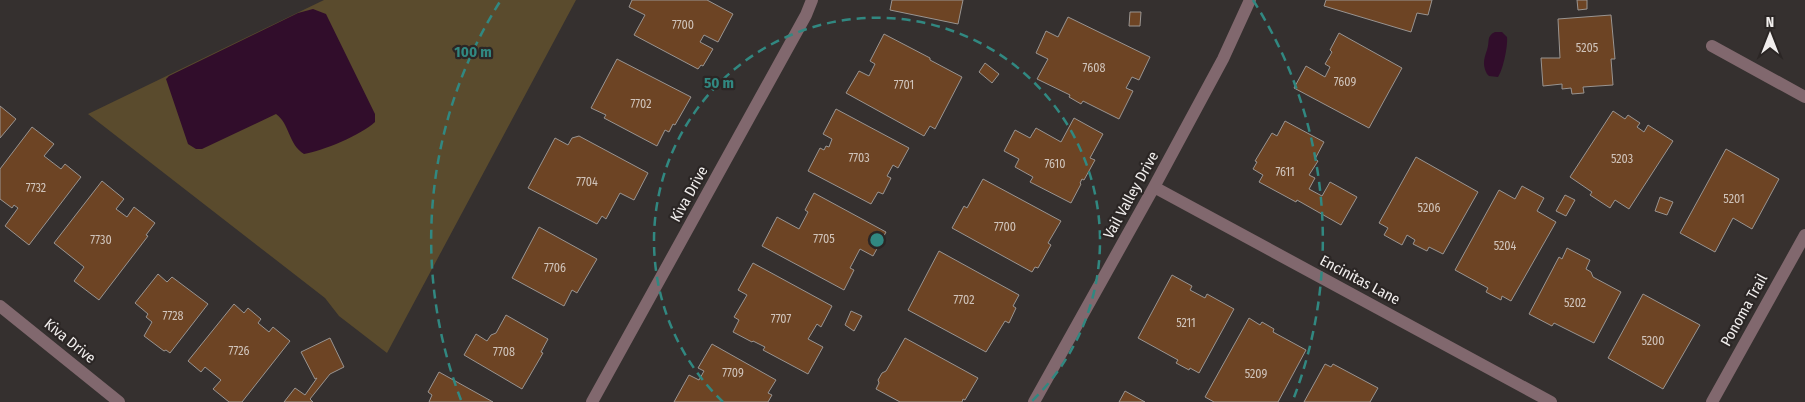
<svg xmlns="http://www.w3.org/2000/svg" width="1805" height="402" font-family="'Fira Sans Condensed',sans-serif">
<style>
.green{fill:#5a4b2d}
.water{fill:#310d2b}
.building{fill:#6d4424;stroke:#999491}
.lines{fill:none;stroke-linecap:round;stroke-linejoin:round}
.minor{stroke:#81686e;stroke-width:12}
.ring{fill:none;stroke:#318881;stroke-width:2.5;stroke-dasharray:9 6}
.labels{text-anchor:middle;stroke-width:4.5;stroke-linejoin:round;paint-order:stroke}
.number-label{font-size:12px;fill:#d0c4bb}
.street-label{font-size:15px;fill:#f1eeed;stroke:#2b2625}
.centre{fill:#318881;stroke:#2b2625;stroke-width:2.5}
.ring-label{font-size:15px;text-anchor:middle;font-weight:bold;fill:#318881;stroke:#2b2625;stroke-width:4.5;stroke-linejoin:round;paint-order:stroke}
</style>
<rect width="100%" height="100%" fill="#35302f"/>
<path class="green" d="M324 0H576L387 353 339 316 325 298 88 114Z"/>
<path class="water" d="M313 9 326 14 375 114V122C361 135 323 151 304 154 288 144 290 124 276 114L202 149H196L188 144 166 79 169 76 298 13Z
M1495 32H1502L1507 37C1508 46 1503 70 1498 77L1489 76 1487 74C1482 64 1484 59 1487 50 1490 42 1486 36 1495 32Z"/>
<path class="building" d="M632 0H707L733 14 718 42 704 35 700 42 713 49 703 66 701 65 698 69 634 35 645 15 629 7Z
M892 0H963L958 24 890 10Z
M1326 0H1432L1428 15 1417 13 1411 32 1324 6Z
M1577 0H1587V9L1578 10Z
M1130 12H1141L1140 26H1129Z
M1611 15 1615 59H1611L1613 85 1583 87 1584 93 1572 94 1571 88 1562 89V84L1543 86 1541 58H1560L1558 19Z
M1068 17 1150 57 1139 80 1132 77 1126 88 1133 91 1119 119 1083 101 1081 104 1069 97 1070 95 1037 79 1048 59 1036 53 1046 31 1058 37Z
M1339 33 1402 68 1369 128 1294 88 1306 66 1325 77 1330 67 1325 64 1332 52 1330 50Z
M884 34 930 58V60L962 77 935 129 930 126 924 136 846 93 859 71 869 76 875 64 870 61Z
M617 59 691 97 675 125 673 124 669 132 665 130 657 146 604 118 606 115 591 108Z
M985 63 999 74 992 83 979 72Z
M0 106 16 119 0 138Z
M836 109 909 148 898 168 893 165 887 176 891 178 883 194 878 192 871 204 808 171 820 148 824 150 826 146 829 147 832 139 823 134Z
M1613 111 1625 119 1628 115 1640 123 1637 127 1644 132 1648 125 1673 141 1629 209 1615 200 1610 208 1590 195 1592 192 1570 177Z
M1074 118 1103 134 1090 158 1095 160 1084 180 1082 179 1080 183 1081 184 1071 203 1030 182 1033 177 1015 167 1019 159 1004 151 1015 130 1030 138 1036 128 1061 142Z
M1285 121 1324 142 1315 159 1318 161 1309 175 1315 178 1309 189 1322 196 1330 182 1357 197 1341 225 1297 200 1296 202 1259 182 1263 175 1253 169 1257 162 1255 161 1272 133 1277 136Z
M32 127 54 144 44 156 61 169 65 164 81 177 29 245 5 226 18 208 14 205 12 208 0 199V169Z
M579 136 648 173 634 200 620 193 606 219 602 216 597 224 528 188 555 138 568 145 572 138Z
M1726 149 1779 179 1752 229 1733 218 1715 252 1680 233Z
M1416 157 1478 192 1443 254 1429 247 1427 251 1413 244 1415 240 1407 235 1402 245 1384 235 1388 228 1379 223Z
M983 179 1061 221 1048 243 1051 245 1038 268 1035 267 1032 272 952 228 964 206 967 208Z
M102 181 124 199 116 209 127 217 134 207 155 223 146 235 148 236 99 300 74 281 84 267 54 243Z
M1522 186 1544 198 1537 211 1556 222 1511 301 1502 296 1501 300 1486 292 1488 288 1455 270 1499 190 1515 199Z
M814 193 886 232 873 256 860 249 850 268 854 270 844 290 762 246 777 217 799 229 808 212 805 210Z
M1565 195 1575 200 1566 216 1556 211Z
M1660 197 1673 202 1667 215 1655 211Z
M539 227 597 259 577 293 572 290 564 306 512 278Z
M1567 248 1590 260 1586 269 1591 272 1593 277 1621 292 1594 343 1554 323 1552 326 1529 314 1559 257 1562 259Z
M939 251 1019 295 1013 306 1016 308 1009 323 1005 321 986 352 908 310Z
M753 263 832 306 821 327 817 324 808 339 823 347 808 374 763 350 765 347 753 341 752 342 733 332 739 320 734 317 747 295 738 290Z
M158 274 167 282 172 277 208 304 170 353 166 350 164 351 144 336 152 322 146 317 148 314 135 303Z
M1172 275 1192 286 1190 290 1205 298 1207 294 1234 309 1199 373 1190 368 1189 370 1176 363 1178 360 1138 338Z
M1643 294 1700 325 1663 389 1608 358Z
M234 304 244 313 248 308 261 319 258 323 269 332 273 327 290 341 242 402H229L213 389 221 380 205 367 201 372 188 361Z
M851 311 862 316 854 331 845 325Z
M506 315 548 339 541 352 543 353 522 389 464 355 476 334 487 341 491 335 496 333Z
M1249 318 1260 325 1262 322 1274 329 1273 332 1306 350 1278 402H1214L1205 397Z
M330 338 344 367 330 374 310 399 313 402H284L295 388 305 395 317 378 315 379 301 352Z
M905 338 978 378 965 400 963 399 962 402H900L876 389 879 383 878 380 882 373 886 371Z
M712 344 776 380 768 393 772 395 768 402H674L689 375 699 380 704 371 698 368Z
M1325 364 1331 367 1333 364 1378 388 1370 402H1304Z
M439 372 493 402H429L432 395 428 392Z
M1125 391 1145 402H1119Z"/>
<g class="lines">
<path class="minor" d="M1712 46 1805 97
M1154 187 1551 402
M0 306 119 402
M592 402 806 15 812 0
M1034 402 1154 187 1223 59 1250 0
M1712 402 1805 235"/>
</g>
<g class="ring">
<path d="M723 402A223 223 0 1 1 1031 402"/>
<path d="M461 400A446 446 0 0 1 501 0M1253 0A446 446 0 0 1 1293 400"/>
</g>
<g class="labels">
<g class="number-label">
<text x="683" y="29">7700</text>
<text x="1587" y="52">5205</text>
<text x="1094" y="72">7608</text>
<text x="1345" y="86">7609</text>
<text x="904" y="89">7701</text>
<text x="641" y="108">7702</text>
<text x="859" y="162">7703</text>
<text x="1622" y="163">5203</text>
<text x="1055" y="168">7610</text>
<text x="1285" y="176">7611</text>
<text x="587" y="186">7704</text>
<text x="36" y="192">7732</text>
<text x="1734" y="203">5201</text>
<text x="1429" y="212">5206</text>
<text x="1005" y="231">7700</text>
<text x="824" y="243">7705</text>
<text x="101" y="244">7730</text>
<text x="1505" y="250">5204</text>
<text x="555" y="272">7706</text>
<text x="964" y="304">7702</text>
<text x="1575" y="307">5202</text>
<text x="173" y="320">7728</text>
<text x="781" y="323">7707</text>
<text x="1186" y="327">5211</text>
<text x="1653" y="345">5200</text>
<text x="239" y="355">7726</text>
<text x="504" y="356">7708</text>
<text x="733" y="377">7709</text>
<text x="1256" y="378">5209</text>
</g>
<g class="street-label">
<text transform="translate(689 194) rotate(-61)" y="5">Kiva Drive</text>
<text transform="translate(1131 195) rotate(-61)" y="5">Vail Valley Drive</text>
<text transform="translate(1360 280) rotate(28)" y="5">Encinitas Lane</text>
<text transform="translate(1744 310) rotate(-61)" y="5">Ponoma Trail</text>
<text transform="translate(70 341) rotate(39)" y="5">Kiva Drive</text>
</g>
</g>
<circle cx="877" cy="240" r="8" class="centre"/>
<g class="ring-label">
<text x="473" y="57">100 m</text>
<text x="719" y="88">50 m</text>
</g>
<g transform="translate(1770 35)" stroke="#2b2625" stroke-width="4" paint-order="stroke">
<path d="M0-4L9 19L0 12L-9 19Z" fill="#f1eeed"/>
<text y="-8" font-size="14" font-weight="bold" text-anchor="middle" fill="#f1eeed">N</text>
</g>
</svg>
